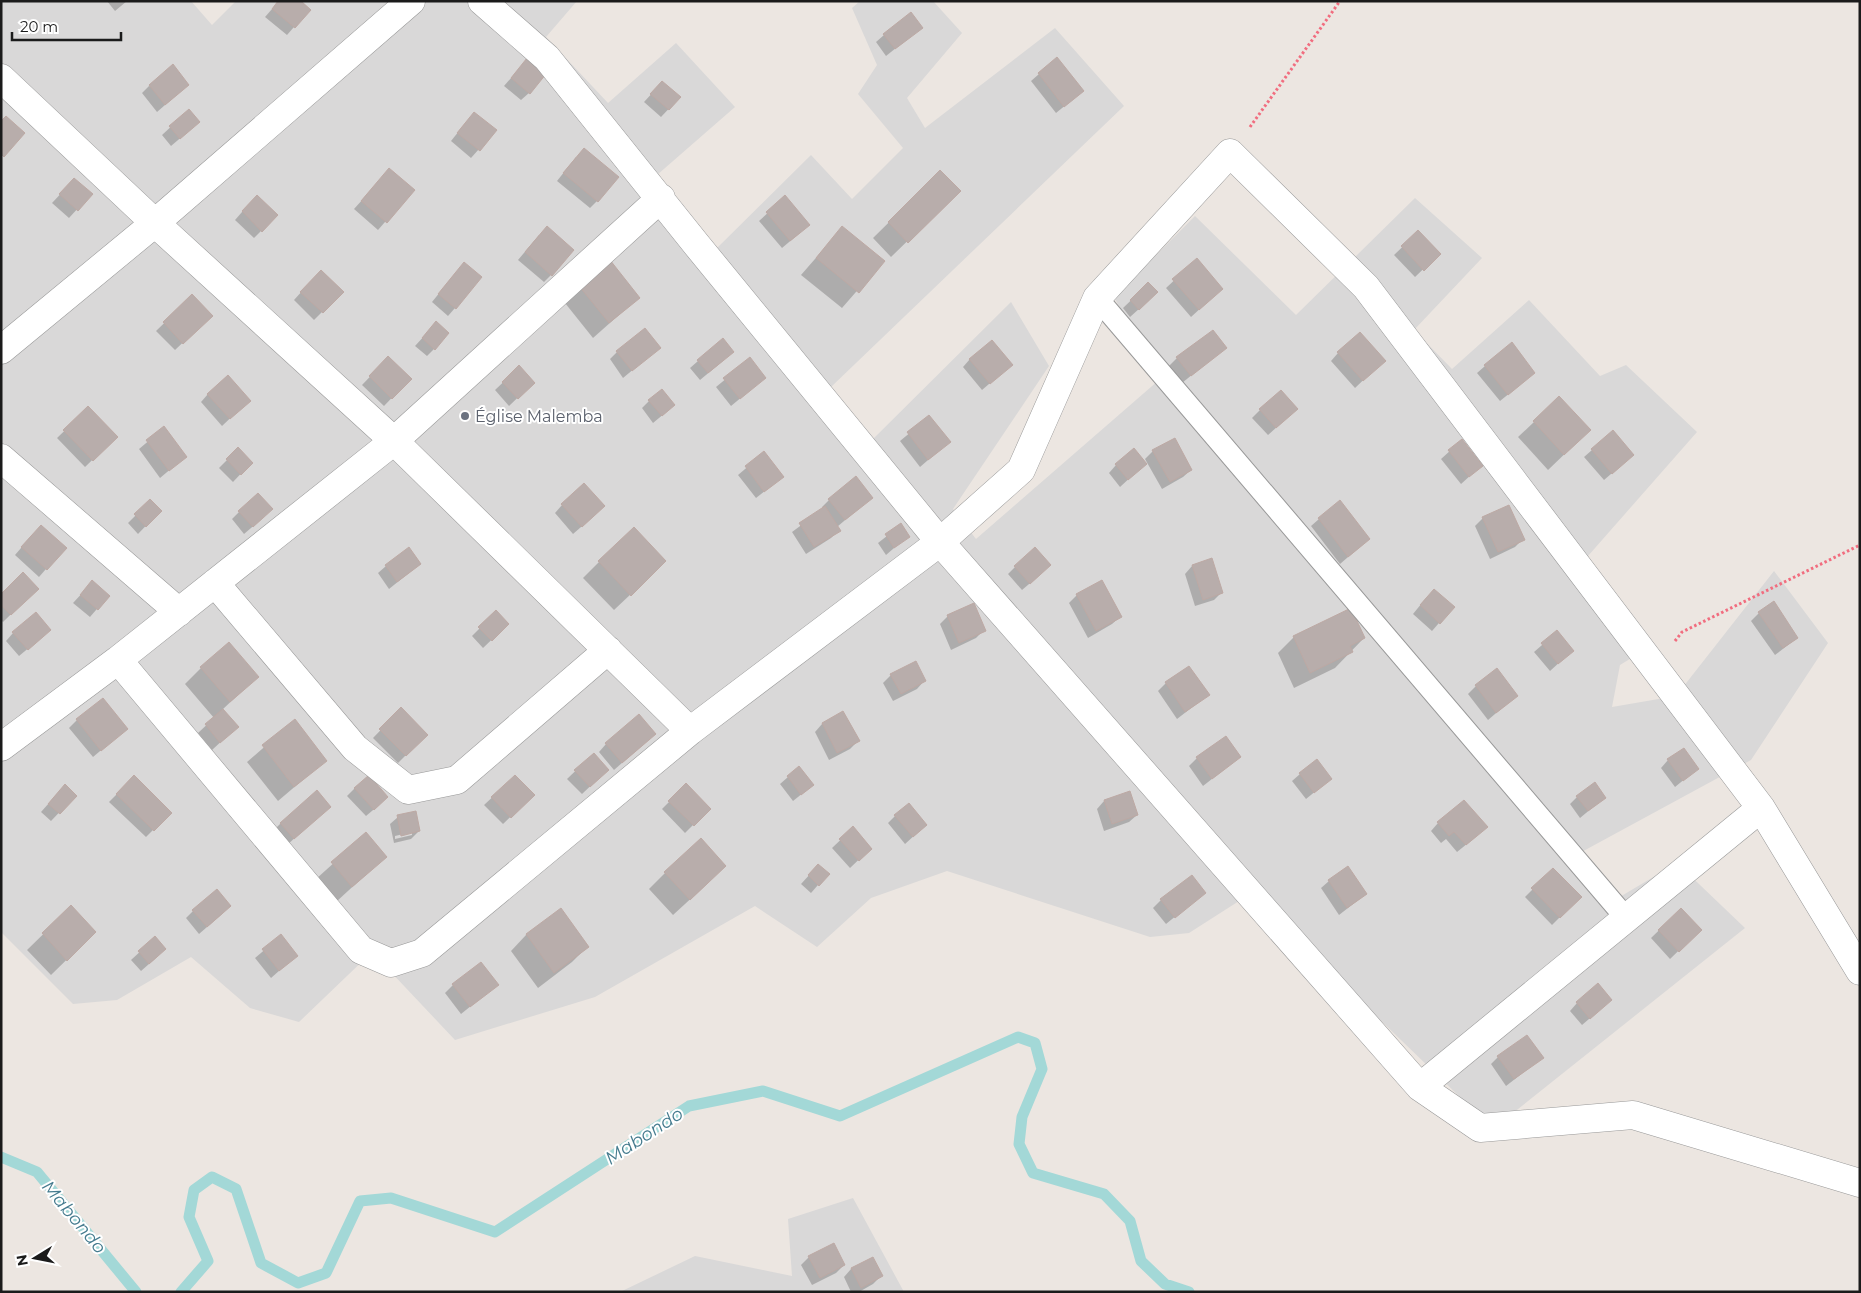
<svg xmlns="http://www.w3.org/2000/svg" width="1861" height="1293" font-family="Montserrat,sans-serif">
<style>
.residential{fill:#d9d8d8}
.shadow{fill:#0003;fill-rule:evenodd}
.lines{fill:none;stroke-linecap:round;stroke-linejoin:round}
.stream{stroke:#a3d8d7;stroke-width:11}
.building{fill:#b8adab;stroke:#bda9a4}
.lane-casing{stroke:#989898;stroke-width:23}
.street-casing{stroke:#989898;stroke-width:29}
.path{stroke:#f16d7f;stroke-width:3;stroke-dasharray:2.5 2.5;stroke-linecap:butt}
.lane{stroke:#fff;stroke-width:21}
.street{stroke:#fff;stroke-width:28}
.worship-dot{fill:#6b7280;stroke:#fff;stroke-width:2}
.labels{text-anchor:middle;stroke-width:4;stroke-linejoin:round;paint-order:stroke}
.worship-label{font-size:16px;fill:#5b616d;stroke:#fff;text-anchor:start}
.water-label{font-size:18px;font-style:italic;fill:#457b8e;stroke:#fff}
</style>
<rect width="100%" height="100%" fill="#ece6e1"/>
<path class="residential" d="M1 1H191L212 25 236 1H577L546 37 608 103 676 43 735 107 657 175 715 250 811 155 852 199 903 148 858 94 877 65 852 8 860 1H933L962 33 907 98 925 128 1055 28 1124 106 831 387 869 443 1011 302 1049 366 953 509 976 539 1159 380 1114 297 1195 216 1296 315 1415 198 1482 258 1414 330 1452 369 1529 300 1600 376 1626 365 1697 432 1588 556 1646 649 1620 665 1612 707 1676 696 1774 571 1828 643 1751 760 1576 855 1618 898 1677 863 1745 928 1493 1129 1250 894 1189 933 1150 937 947 871 871 898 817 947 755 906 595 997 455 1040 372 952 299 1022 250 1008 191 957 117 1000 73 1004 1 932Z
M853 1198 904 1292H620L695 1256 792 1276 788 1219Z"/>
<path class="shadow" d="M107 1H127L115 11Z
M279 1 294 27 287 35 265 17Z
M921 28 886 56 876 42 884 35Z
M531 55 529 93 521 100 504 86Z
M1039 74 1083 91 1056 113 1031 81Z
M149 86 180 92 157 112 142 93Z
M655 90 679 98 661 117 644 102Z
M189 110 191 129 171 146 162 135Z
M467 121 495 131 471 158 451 141Z
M576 157 597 201 590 208 557 181Z
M389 170 413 190 378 230 354 209Z
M940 172 959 191 891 257 873 238Z
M67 187 91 194 69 218 52 203Z
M785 197 801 232 782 248 759 221Z
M249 204 261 231 254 238 235 220Z
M842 228 883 261 842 308 801 275Z
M1418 232 1439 254 1415 277 1394 255Z
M539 235 551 275 544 282 518 260Z
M1196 260 1214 296 1191 317 1166 288Z
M457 271 455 308 448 316 432 302Z
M313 279 342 292 314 320 294 300Z
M1148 284 1149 300 1130 317 1123 308Z
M580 287 638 298 593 338 565 303Z
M192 296 211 316 175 350 156 331Z
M436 323 434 349 427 356 415 346Z
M659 348 623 378 610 359 617 352Z
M1225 348 1182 383 1169 366 1177 358Z
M1338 353 1376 368 1355 388 1331 361Z
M388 358 410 379 384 406 362 385Z
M750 359 765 378 731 406 716 387Z
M970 359 1003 372 982 390 963 367Z
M724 360 700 380 690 368 698 361Z
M1485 366 1526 380 1500 401 1477 373Z
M519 367 533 383 509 406 495 390Z
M208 394 241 408 222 426 201 402Z
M649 401 665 413 653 423 642 408Z
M88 408 116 437 85 467 57 438Z
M1260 410 1288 417 1268 435 1252 418Z
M929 417 949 442 920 467 900 441Z
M1534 422 1573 446 1548 470 1518 437Z
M164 428 185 457 160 478 139 449Z
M1462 440 1481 466 1461 484 1441 459Z
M238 449 251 463 233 482 219 468Z
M1592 450 1625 462 1604 480 1584 457Z
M1153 451 1191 470 1183 477 1162 489 1145 459Z
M764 453 774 484 756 498 738 475Z
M1145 464 1120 487 1109 473 1116 465Z
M871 498 837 527 839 530 831 538 806 554 792 532 823 509 822 507 829 500Z
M150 501 160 511 138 534 128 523Z
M562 505 596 514 573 534 555 513Z
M239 512 264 517 244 534 232 519Z
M1483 518 1523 539 1515 547 1490 559 1475 526Z
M1319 519 1369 539 1340 564 1311 526Z
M901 525 908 536 886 555 878 543Z
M33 534 46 569 39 577 15 555Z
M1211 560 1221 593 1214 600 1195 606 1185 574 1192 566Z
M599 562 649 577 614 610 583 578Z
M420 564 389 589 378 573 386 566Z
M1015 567 1042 573 1022 590 1008 574Z
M37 589 3 622 1 620V595Z
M85 590 108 596 90 617 73 603Z
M1077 595 1120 617 1112 624 1088 638 1069 603Z
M1426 598 1439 623 1432 631 1413 614Z
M496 612 508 624 483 648 472 636Z
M1759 613 1797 638 1775 655 1751 621Z
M948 616 984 630 976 638 951 650 940 624Z
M1557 632 1572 651 1550 671 1534 652Z
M13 633 42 637 19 656 6 641Z
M1294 637 1364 638 1335 668 1294 688 1278 653Z
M201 668 257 677 222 710 237 727 212 750 198 733 214 718 185 684Z
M891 675 924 681 917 689 893 701 883 683Z
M1166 683 1208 695 1177 719 1158 691Z
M1476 686 1516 696 1488 720 1468 694Z
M401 709 426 735 398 763 373 738Z
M843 713 858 741 850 749 829 760 815 732 822 724Z
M77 720 118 736 93 757 69 728Z
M294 721 325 761 278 801 247 762Z
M647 741 614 770 599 752 606 744Z
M593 754 599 778 582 794 567 779Z
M1240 757 1203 786 1189 766 1197 758Z
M1668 760 1697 769 1675 787 1661 768Z
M1300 774 1322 786 1306 799 1292 781Z
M515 776 533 795 503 824 484 805Z
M134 777 170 813 146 837 109 802Z
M788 777 813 785 793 801 780 784Z
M686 785 709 809 685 833 662 809Z
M355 788 379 805 366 816 347 796Z
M57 794 75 796 51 821 41 812Z
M1577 797 1604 798 1580 818 1570 804Z
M1104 801 1137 815 1129 822 1104 831 1097 809Z
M321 814 286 846 273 831 281 823Z
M895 816 926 825 905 844 888 823Z
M398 817 419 831 411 839 394 843 390 824ZM412 832V835L395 839V836Z
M1438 823 1478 835 1457 852 1446 839 1441 843 1431 831Z
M853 828 871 848 850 868 832 848Z
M366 834 385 857 336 902 316 879Z
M1553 869 1580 897 1552 925 1525 897Z
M665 873 709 882 673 915 649 889Z
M811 873 818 885 811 893 801 884Z
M1329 881 1366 894 1339 915 1321 888Z
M1204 893 1166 924 1153 908 1161 900Z
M71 907 95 932 51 975 27 950Z
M1681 909 1700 930 1670 959 1651 938Z
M560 910 588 946 572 962 538 988 511 951 526 935Z
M193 911 222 914 199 934 186 918Z
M281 936 296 956 271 978 255 958Z
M155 938 157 957 141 971 131 960Z
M453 985H497L461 1014 445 993Z
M1577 1003 1603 1007 1582 1025 1570 1011Z
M1498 1057 1542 1058 1506 1086 1491 1064Z
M833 1245 844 1265 836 1273 812 1285 801 1265 809 1257Z
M872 1258 881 1276 873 1284 859 1292H851L844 1277 851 1269Z"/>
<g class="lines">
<path class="stream" d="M1 1157 37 1172 136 1292
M181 1292 208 1261 189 1217 194 1190 212 1177 236 1189 261 1263 298 1283 326 1273 360 1201 391 1198 495 1232 689 1106 763 1091 840 1116 1018 1037 1035 1043 1042 1069 1022 1117 1019 1144 1033 1173 1104 1194 1130 1221 1141 1261 1165 1284 1189 1292"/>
</g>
<path class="building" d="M278 1H301L311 10 295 28 272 9Z
M911 12 923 28 895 49 883 34Z
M531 53 550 69 530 94 511 78Z
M1057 57 1084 91 1064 107 1038 73Z
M173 64 189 85 165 105 149 85Z
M662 81 681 97 669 110 650 94Z
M189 109 200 122 180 139 169 126Z
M474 112 497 130 480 151 457 133Z
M6 116 25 133 4 157 1 154V121Z
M584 148 619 177 598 202 563 173Z
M389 168 415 190 387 223 361 201Z
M940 170 961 191 908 243 888 222Z
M74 178 93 194 78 211 59 194Z
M257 195 278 215 262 232 242 211Z
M785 195 810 225 790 241 766 212Z
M547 226 574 250 552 276 525 252Z
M842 226 885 261 859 293 816 258Z
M1418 230 1441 254 1424 271 1401 246Z
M1197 258 1223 289 1199 310 1172 279Z
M610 260 640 298 609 323 579 286Z
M464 262 482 277 456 309 438 294Z
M321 270 344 292 323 313 300 292Z
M1148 282 1158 292 1139 310 1130 300Z
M192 294 213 316 183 344 163 322Z
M436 321 449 333 435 350 422 338Z
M645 328 661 348 632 371 616 351Z
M1213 330 1227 348 1191 376 1176 357Z
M1360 332 1386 361 1363 381 1337 352Z
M723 338 734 352 708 373 697 360Z
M992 340 1013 365 990 384 969 359Z
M1512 342 1535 373 1508 395 1484 365Z
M388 356 412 379 392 399 369 376Z
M750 357 766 378 740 399 723 378Z
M519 365 535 383 518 399 502 382Z
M228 375 251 401 230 419 207 394Z
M662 389 675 405 662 416 648 400Z
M1281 390 1298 409 1276 428 1259 409Z
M1559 396 1591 430 1564 455 1533 421Z
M88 406 118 437 93 461 63 430Z
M929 415 951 442 928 460 907 432Z
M164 426 187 457 169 471 146 440Z
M1613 430 1634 455 1612 474 1591 449Z
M1175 438 1192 470 1170 482 1152 450Z
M1462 439 1483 466 1469 477 1448 450Z
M238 447 253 463 241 475 226 459Z
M1134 448 1147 464 1128 480 1115 464Z
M764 451 784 477 764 492 745 466Z
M856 476 873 498 845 520 828 499Z
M584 483 605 506 582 527 561 504Z
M258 493 273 509 253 527 238 511Z
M150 499 162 511 146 527 134 514Z
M1340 500 1370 539 1348 557 1318 518Z
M1509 505 1525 540 1498 552 1482 517Z
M825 506 841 531 814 547 799 523Z
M901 523 910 537 894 548 885 534Z
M41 525 67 548 47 570 21 547Z
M634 527 666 561 631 596 598 561Z
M409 547 421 564 397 582 385 565Z
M1035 547 1051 565 1030 584 1014 566Z
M1212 558 1223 593 1203 600 1192 565Z
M23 572 39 589 11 615 1 605V594Z
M92 580 110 596 98 610 80 595Z
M1102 580 1122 617 1096 631 1076 594Z
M1434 589 1455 607 1440 624 1420 605Z
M1774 601 1798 638 1783 648 1758 612Z
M974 603 986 631 959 643 947 615Z
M1351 608 1365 638 1350 646 1353 652 1310 673 1293 636Z
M496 610 509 624 492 641 478 627Z
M36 612 51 630 28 650 12 632Z
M1557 630 1574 651 1558 664 1541 643Z
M229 642 259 677 230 702 200 667Z
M916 661 926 681 901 694 890 674Z
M1189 666 1210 695 1185 712 1165 682Z
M1497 668 1518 696 1496 713 1475 685Z
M103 698 128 729 101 751 76 719Z
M401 707 428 735 406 756 379 729Z
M223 709 239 727 220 743 205 724Z
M843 711 860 741 837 753 822 723Z
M639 714 656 734 622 763 605 743Z
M295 719 327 761 294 787 262 745Z
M1226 736 1241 757 1212 779 1196 757Z
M1684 748 1699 769 1683 781 1667 759Z
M594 753 609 770 590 787 574 770Z
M1317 759 1332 779 1314 793 1299 773Z
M799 766 814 785 801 795 787 776Z
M134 775 172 813 154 831 116 794Z
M369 775 388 797 374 810 354 788Z
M515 775 535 795 511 818 491 797Z
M1595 782 1606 798 1588 811 1576 796Z
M686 783 711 809 694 826 668 801Z
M65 784 77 796 60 814 48 804Z
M317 790 331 807 294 839 280 823Z
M1130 791 1138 815 1112 824 1104 800Z
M1464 800 1488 827 1466 845 1454 832 1449 836 1437 822Z
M909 803 927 825 913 837 894 815Z
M416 811 420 831 401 836 397 815Z
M853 826 872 849 859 861 839 839Z
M366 832 387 857 352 887 331 862Z
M701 838 726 866 690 900 664 872Z
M818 864 830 874 819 886 808 875Z
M1348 866 1367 894 1347 908 1328 880Z
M1553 868 1582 897 1560 918 1531 888Z
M1192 875 1206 893 1175 918 1160 899Z
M217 889 231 906 207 927 192 910Z
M71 905 96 932 67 961 42 933Z
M561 908 589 947 554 973 526 934Z
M1681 908 1702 930 1679 952 1658 930Z
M281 934 298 956 279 971 262 949Z
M155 936 166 949 149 964 138 951Z
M481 962 499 985 470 1007 452 984Z
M1598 983 1612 1000 1590 1019 1576 1002Z
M1527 1035 1544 1058 1514 1079 1497 1056Z
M834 1243 845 1265 820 1278 808 1256Z
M873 1257 883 1276 861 1288 851 1268Z"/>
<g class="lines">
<g class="lane-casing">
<path id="lane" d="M1097 298 1626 918"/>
</g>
<g class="street-casing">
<path id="street" d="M482 1 547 58 696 244 940 542 1420 1087 1480 1128 1633 1115 1860 1183
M1 78 155 223 394 441 690 731
M1 350 155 223 411 1
M1 458 179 612
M215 583 355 748 408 790 457 780 608 650
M118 660 361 950 391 963 422 953 690 731 940 542 1021 470 1097 298 1230 153 1366 287 1761 808 1860 971
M1 747 118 660 394 441 661 198
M1420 1087 1761 808"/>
</g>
<path class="path" d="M1250 127 1340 1
M1675 641 1682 632 1860 545"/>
<use href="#lane" class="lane"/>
<use href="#street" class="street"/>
</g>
<circle class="worship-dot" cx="465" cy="416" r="5"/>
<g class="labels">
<g class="worship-label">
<text x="475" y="422">Église Malemba</text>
</g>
<g class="water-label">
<text transform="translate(644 1136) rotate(-33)" y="6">Mabondo</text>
<text transform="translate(74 1217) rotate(50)" y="6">Mabondo</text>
</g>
</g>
<rect width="1861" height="1293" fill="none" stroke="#1b1b1b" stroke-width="5"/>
<g transform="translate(35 1258) rotate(260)" stroke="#ffffff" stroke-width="4" paint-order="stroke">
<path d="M0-4L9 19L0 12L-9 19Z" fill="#1b1b1b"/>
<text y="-8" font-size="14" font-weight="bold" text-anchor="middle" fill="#1b1b1b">N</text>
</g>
<path d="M12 32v8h109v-8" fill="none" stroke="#1b1b1b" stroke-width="2.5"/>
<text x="20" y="32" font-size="15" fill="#1b1b1b" stroke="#ffffff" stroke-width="4" paint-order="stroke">20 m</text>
</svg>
